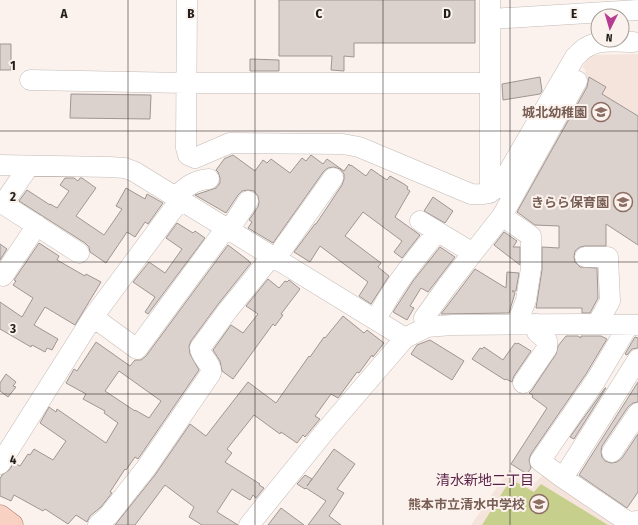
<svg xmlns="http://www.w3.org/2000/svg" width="638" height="525" font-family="'Fira Sans Condensed','Noto Sans JP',sans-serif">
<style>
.built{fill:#f5e4dc}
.green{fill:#c6cf8c}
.building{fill:#dbd1cd;stroke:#9f9692;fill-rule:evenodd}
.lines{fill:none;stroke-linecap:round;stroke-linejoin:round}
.minor-casing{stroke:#c3bab6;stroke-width:21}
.major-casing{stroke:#aa7e6e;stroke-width:23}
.minor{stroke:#fff;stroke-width:20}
.major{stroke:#f8d1c2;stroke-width:22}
.grid{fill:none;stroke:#201d1b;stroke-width:1;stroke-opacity:0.55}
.labels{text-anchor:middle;stroke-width:4;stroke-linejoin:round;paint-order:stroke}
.education-label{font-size:13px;font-weight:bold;fill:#785e54;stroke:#fbf2ed;text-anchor:end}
.neighbourhood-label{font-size:14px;fill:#591e46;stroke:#fbf2ed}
.grid-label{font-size:13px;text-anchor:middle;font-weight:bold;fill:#201d1b;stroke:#fbf2ed;stroke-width:4;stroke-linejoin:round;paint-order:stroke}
</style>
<rect width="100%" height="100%" fill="#fbf2ed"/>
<path class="built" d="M638 54V154L595 218 528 175 586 70 582 67 591 55Z
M509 470 535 483 542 476H549L626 525H471Z"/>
<path class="green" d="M514 481 534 492 541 484 608 525H482L509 482Z"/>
<path class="building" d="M279 0H475V43H354V57L344 56V71L331 70 332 56H279Z
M0 44H11V70H0Z
M250 59 279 60V71H250Z
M540 77 542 91 540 94 503 100 502 84Z
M589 77 606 87 602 94 638 116V245L606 224V246H585L580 247 575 251 574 257 575 262 580 267 597 268 598 298 590 313H582V308H536L542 270V247L559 248V226L535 225 517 212 587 87Z
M71 94 151 95 150 119 70 118Z
M233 155 255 171 263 160 267 163 271 159 290 173 302 158 306 161 311 155 323 164 327 159 344 171 349 164 350 166 351 165 366 176 371 169 387 180 390 176 404 184 408 187 407 189 410 191 395 217 420 235 402 258 394 252 402 241 363 212 345 236 381 263 378 267 389 276 371 304 359 296 368 282 320 246 310 262 294 252 315 224H316L342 185 344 179V174L340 169 334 167 328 168 324 171 273 243 248 228 252 222 249 220 258 207 259 202 258 196 254 191 248 190 242 191 238 195 226 213 195 195 216 188 220 183V178L218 172 216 170 225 158H226Z
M65 178H74L78 181 80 178H82L96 188 76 216 104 235 122 209 116 206 126 188 145 199 147 194 163 203 148 224 145 222 135 237 127 232 106 263 90 252 89 247 85 243 19 201 27 190 50 205V204L57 208 69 191 60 185Z
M433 197 453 211 445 223 424 211Z
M177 223 193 233 195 231 205 238 148 314 145 312 155 297 133 282 149 262 165 273 182 249 166 238Z
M504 232 517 241 513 247H520V265L494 245Z
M39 243 59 256 57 260 85 276 86 274 101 282 75 325 45 307 34 325 58 339 52 350 47 348 45 352 32 345 31 347 0 329V302L22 317 33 298 13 285 16 281 14 280Z
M0 244 7 249 0 260Z
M228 245 249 261V262L251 263 219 303 191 341 189 346 190 354 199 370 138 459 135 457 126 470 125 469 110 492 112 493 101 507 90 516 87 522 76 515 68 524 45 509 43 511 14 495 11 501 0 496V479L2 475 9 470 14 463 20 466 28 454 30 455 34 449 53 460 66 441 40 423 49 407 56 412 57 409 106 443 118 423 104 413 105 411 83 399 86 394 66 383 74 369 77 371 96 342 130 366 135 360H141L146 356ZM119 371 161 401 149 418 135 410V411L105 391Z
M440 247 455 257 428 292 421 288 410 306 414 308 407 320 393 312 413 281Z
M475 269 506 288 507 272 519 273 516 291H512L515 293 509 313 441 314Z
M268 279 279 288 285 281 287 282 289 280 300 289 281 314 283 315 275 326 273 324 233 379 222 371 220 361 213 350 231 325 243 333 258 314 246 306Z
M343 316 364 333 367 330 384 343 373 357 372 355 359 373 357 372 338 398 331 394 315 416 320 419 305 437 303 435 297 443 281 432 280 434 254 415 227 449 232 453 225 462 260 484 259 485 264 488 256 498 253 495 250 500 232 489 217 512 238 525H202L189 517 194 507 165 485 135 525H115L155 475 190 424 206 436 248 382 276 403 309 356 310 357 324 337 325 338Z
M566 336H578L581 338V336H601L607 339 586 374 531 454 529 460 531 468 527 474 511 464 547 408 532 397 533 395 529 393 532 390 556 354 558 346Z
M635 337 638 338V348L632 349 627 355 625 354Z
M430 340 464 361 452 380 411 354 417 345Z
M515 343 517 344 518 343 531 351 514 376 512 382 506 379 505 380 472 359 480 348 482 349 484 347 503 360Z
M6 374 16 382 13 386 16 387 8 397 0 391V383Z
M638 382V402L633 403 628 407 602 446 601 451 602 457 605 461 611 463 617 462 622 458 638 434V492L627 508 579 475Z
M605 388H606L574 439 570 437Z
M334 449 355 464 337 489 344 493 329 516 341 525H308L326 501 306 488 305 489 297 484 305 475 312 479 307 486Z
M281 508 304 525H268Z"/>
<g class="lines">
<g class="minor-casing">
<path id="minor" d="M187 0 186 148 188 155 195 158 230 143 343 144 359 147 471 194C485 195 489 194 500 186L575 57C579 54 582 49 587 47 600 39 619 42 633 42
M490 19 638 10
M30 80 186 83H490
M0 165 109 167 125 168 135 172 405 338
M29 166 3 204 79 253
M490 193V0
M175 197C186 187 194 180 209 179
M502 216 531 236V268L526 300 517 324
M420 221 473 253
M229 230 248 201
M585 257H608L610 301 597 324
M276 258 333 178
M3 276 37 225
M93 317 137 349 226 228
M376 320C392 287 414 261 437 232
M626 325 625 331 596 380 540 461 563 478 628 522 638 521
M427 327 424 318 447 286 502 216 577 81
M523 383 547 348V341L537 332 536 324
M612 452 638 413
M0 464 93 317 180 200
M563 478 638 359
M98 525 109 515 146 468 211 373C212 363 201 358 200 348L228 310 272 256
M249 525 326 430 405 338 427 327 452 325 583 324 638 325"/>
</g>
<g class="major-casing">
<path id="major" d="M0 516 12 525"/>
</g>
<use href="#minor" class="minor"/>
<use href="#major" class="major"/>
</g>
<path class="grid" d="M128 0V525M255 0V525M383 0V525M510 0V525M0 131H638M0 262H638M0 394H638"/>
<defs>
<g id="school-ring" transform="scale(1)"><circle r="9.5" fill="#fbf2ed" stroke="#8d6e63" stroke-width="1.5"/><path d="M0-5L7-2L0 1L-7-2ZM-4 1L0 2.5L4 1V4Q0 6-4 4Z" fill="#8d6e63"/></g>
</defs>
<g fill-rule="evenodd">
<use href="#school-ring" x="601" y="112"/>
<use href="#school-ring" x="623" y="202"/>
<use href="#school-ring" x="539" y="504"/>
</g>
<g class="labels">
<g class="education-label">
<text x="587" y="117">城北幼稚園</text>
<text x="609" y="207">きらら保育園</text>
<text x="525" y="509">熊本市立清水中学校</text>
</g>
<g class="neighbourhood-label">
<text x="485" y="485">清水新地二丁目</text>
</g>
</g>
<g class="grid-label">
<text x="64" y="18">A</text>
<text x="191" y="18">B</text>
<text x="319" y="18">C</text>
<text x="447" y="18">D</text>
<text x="574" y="18">E</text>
<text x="13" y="70">1</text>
<text x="13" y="201">2</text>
<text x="13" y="333">3</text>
<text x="13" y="464">4</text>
</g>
<g transform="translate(610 28) rotate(185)"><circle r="19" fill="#fbf2ed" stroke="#a39d99"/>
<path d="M0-3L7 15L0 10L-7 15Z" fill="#b53c90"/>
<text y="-6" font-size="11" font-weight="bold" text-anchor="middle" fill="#201d1b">N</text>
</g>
</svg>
